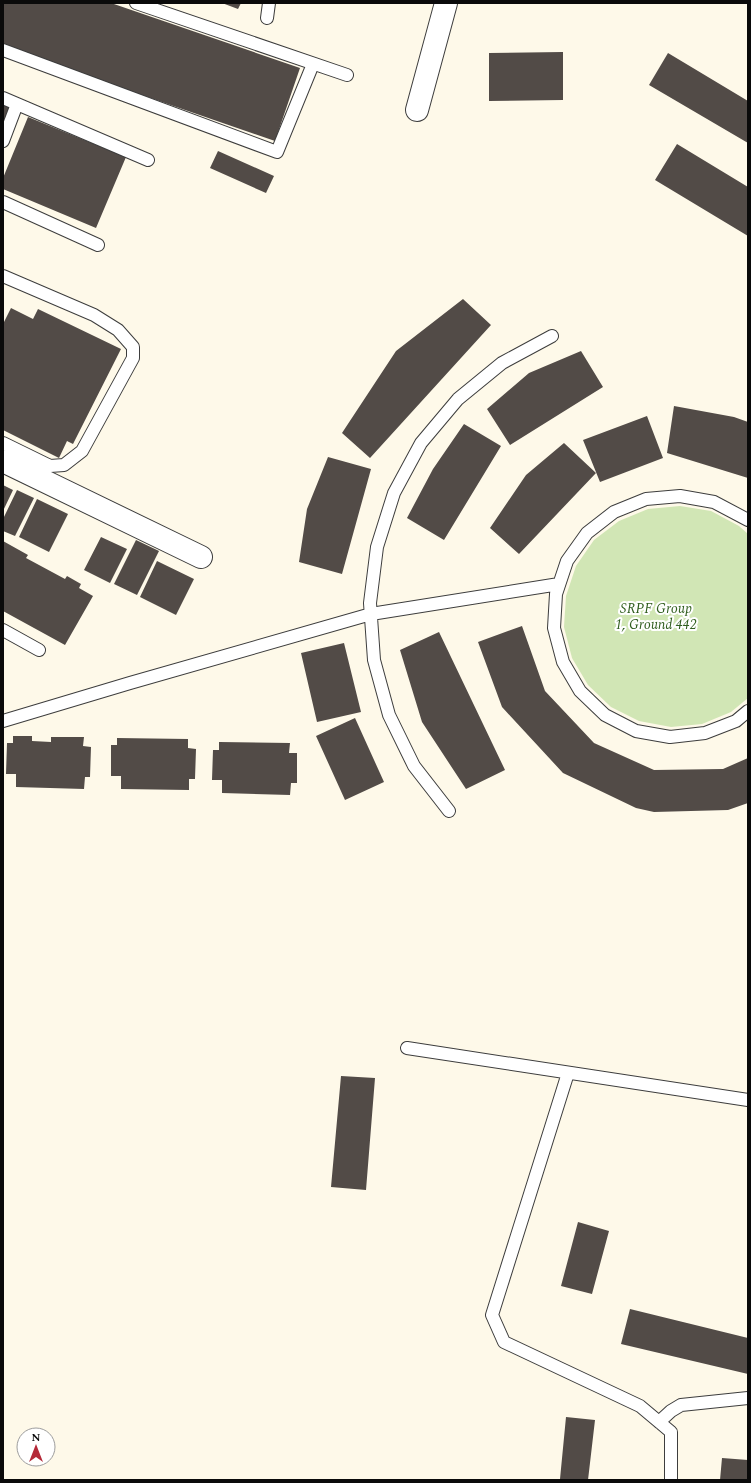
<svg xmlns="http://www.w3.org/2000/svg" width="751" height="1483" font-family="Spectral,serif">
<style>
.green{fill:#d1e6b5}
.building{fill:#524b47}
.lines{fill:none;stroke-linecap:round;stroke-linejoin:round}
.service-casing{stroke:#3d3d3d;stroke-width:14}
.minor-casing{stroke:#3d3d3d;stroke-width:24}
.service{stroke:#fff;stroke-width:12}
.minor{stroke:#fff;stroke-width:22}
.labels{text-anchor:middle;stroke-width:4;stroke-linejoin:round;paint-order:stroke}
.park-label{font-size:14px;font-style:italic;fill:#305e1e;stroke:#fff}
</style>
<rect width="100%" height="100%" fill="#fef9e9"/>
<path class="green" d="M680 506 711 511 739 526 748 534V698L731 712 702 724 671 727 639 721 611 707 588 685 572 658 564 627 566 596 576 566 594 540 619 521 648 509Z"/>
<path class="building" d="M3 3H111L300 68 275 141 3 47Z
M222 3H241L238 9Z
M563 52V100L489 101V53Z
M668 53 748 101V143L649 85Z
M3 105 10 107 3 126Z
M28 117 126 157 96 228 3 189V178Z
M677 144 748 187V236L655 180Z
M218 151 274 176 266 193 210 168Z
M463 299 491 325 370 458 342 433 396 351Z
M11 308 33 319 38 309 121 349 73 444 67 441 59 458 3 430V324Z
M581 351 603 387 510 445 487 409 529 373Z
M674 406 734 417 748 422V478L667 453Z
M647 416 663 458 600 482 583 440Z
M464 424 501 446 444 540 407 518 433 469Z
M564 443 596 473 519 554 490 528 526 475Z
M328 457 371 469 342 574 299 562 307 509Z
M3 485 13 490 3 511Z
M17 490 34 498 15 536 3 531V519Z
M37 499 68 514 49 552 19 537Z
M101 537 127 549 110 583 84 570Z
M136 540 159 551 137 595 114 584Z
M3 541 28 555 26 558 65 579 67 576 81 584 79 588 93 596 65 645 3 611Z
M157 561 194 579 176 615 140 597Z
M522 626 545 691 594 743 654 770 723 769 748 758V803L728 810 654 812 636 808 563 773 502 707 478 642Z
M439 632 505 770 466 789 422 722 400 650Z
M344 643 361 712 317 722 301 653Z
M355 718 384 782 345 800 316 736Z
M13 736H32V741L51 742V737H84L83 746 91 747 90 777H85L84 789 16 787V774H6L7 743H13Z
M117 738 188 739V748L196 749 195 779H189V790L121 789V776H111V745H117Z
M219 742 290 743 289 753H297V783H291L290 795 222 793V780H212L213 750H219Z
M341 1076 375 1078 366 1190 331 1187Z
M578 1222 609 1231 592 1294 561 1286Z
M630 1309 748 1338V1374L621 1344Z
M566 1417 595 1420 588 1480 560 1479Z
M722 1458 748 1460V1480H720Z"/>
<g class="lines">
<g class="service-casing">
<path id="service" d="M136 3 347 75
M267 18 269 3
M3 50 277 152 313 64
M3 98 148 160
M3 141 17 104
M3 202 98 245
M3 276 94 315 118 330 133 347V358L82 451 64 465 50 466 3 443
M748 520 714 502 680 496 646 499 614 512 587 533 567 561 556 594 554 628 563 662 580 691 605 715 636 731 670 737 705 733 736 721 748 711
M3 630 39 650
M3 721 130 683 371 614 559 584
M449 811 414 766 389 715 374 660 370 603 377 547 394 493 421 443 458 399 502 363 552 336
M407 1048 748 1100
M568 1073 492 1315 504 1342 640 1406 671 1432V1480
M659 1422 671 1411 681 1405 748 1398"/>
</g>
<g class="minor-casing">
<path id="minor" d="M417 110 446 3
M3 461 201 557"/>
</g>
<use href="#service" class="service"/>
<use href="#minor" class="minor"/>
</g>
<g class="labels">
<g class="park-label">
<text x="656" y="613">SRPF Group<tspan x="656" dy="16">1, Ground 442</tspan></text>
</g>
</g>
<rect width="751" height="1483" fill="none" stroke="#0a0a0a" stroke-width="8"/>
<g transform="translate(36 1447)"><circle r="19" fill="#ffffff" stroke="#9d9d9d"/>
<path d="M0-3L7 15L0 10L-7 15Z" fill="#b42938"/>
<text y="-6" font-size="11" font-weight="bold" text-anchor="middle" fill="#0a0a0a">N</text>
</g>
</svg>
